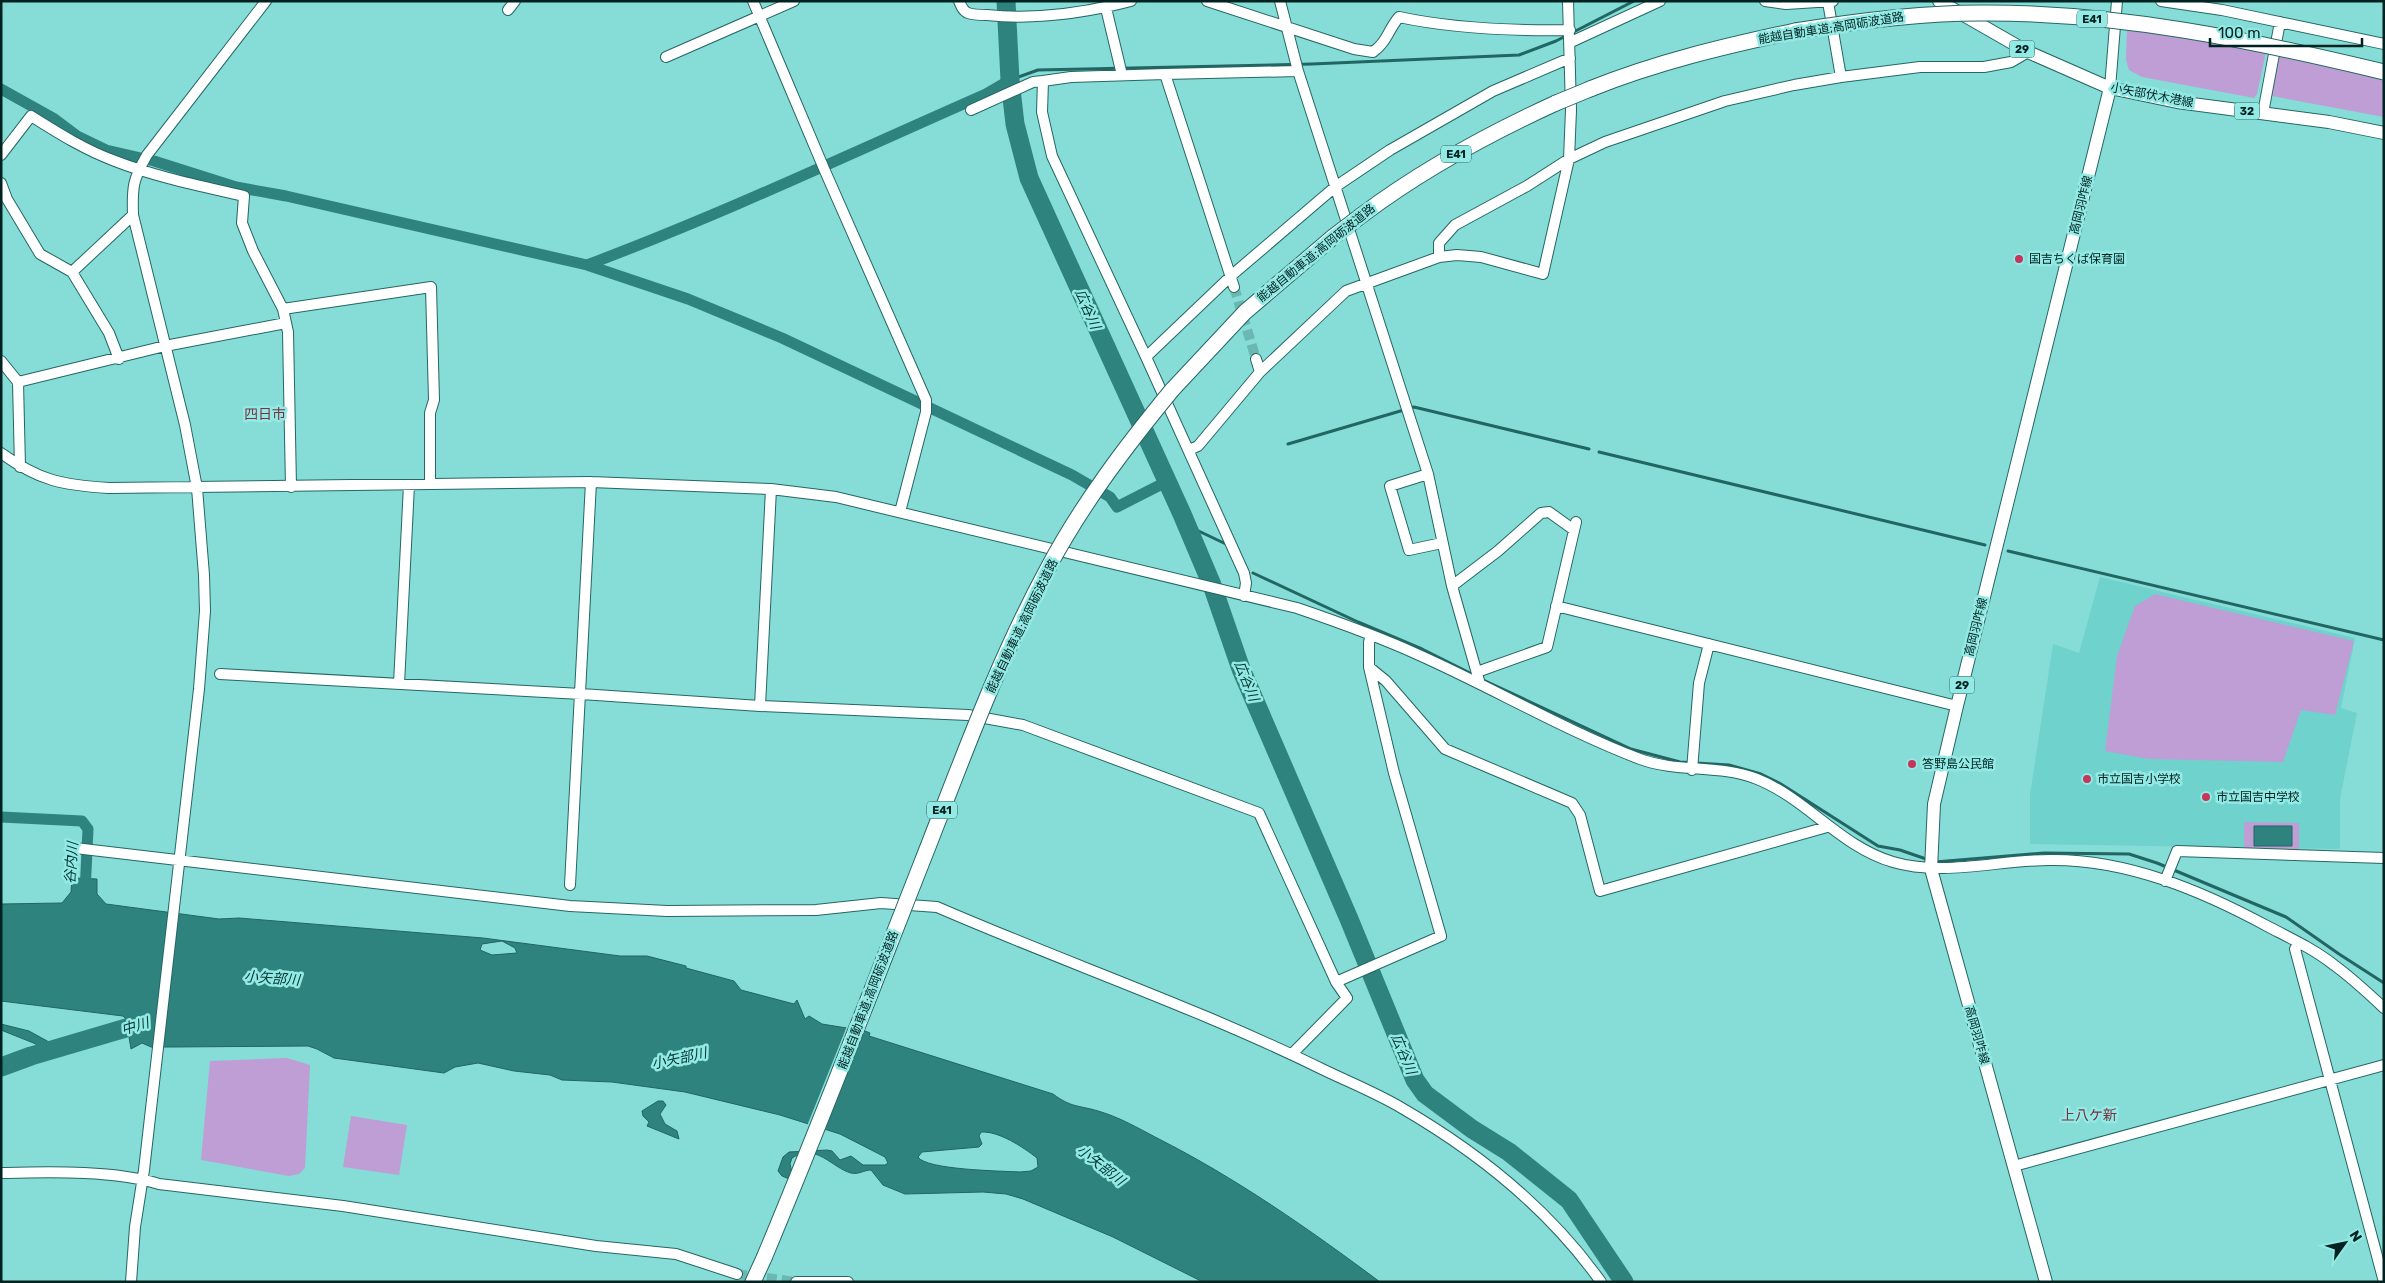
<svg xmlns="http://www.w3.org/2000/svg" width="2385" height="1283" font-family="Rubik,'Noto Sans JP',sans-serif">
<style>
.built{fill:#6fd2cd}
.green{fill:#be9ed5}
.water{fill:#2f837f;stroke:#216663;fill-rule:evenodd}
.pier{fill:#86dcd7}
.lines{fill:none;stroke-linecap:round;stroke-linejoin:round}
.stream{stroke:#216663;stroke-width:3}
.canal{stroke:#2f837f;stroke-width:11}
.river{stroke:#2f837f;stroke-width:19}
.minor-tunnel{stroke:#6bb7b3;stroke-width:10;stroke-dasharray:10 5;stroke-linecap:butt}
.minor-casing{stroke:#246764;stroke-width:12}
.major-casing{stroke:#246764;stroke-width:14}
.highway-casing{stroke:#246764;stroke-width:17}
.minor{stroke:#fff;stroke-width:10}
.major{stroke:#fff;stroke-width:12}
.highway{stroke:#fff;stroke-width:15}
.highway-bridge-casing{stroke:#246764;stroke-width:17;stroke-linecap:butt}
.highway-bridge{stroke:#fff;stroke-width:15}
.poi-dot{fill:#c6365a;stroke:#93e9e4;stroke-width:2}
.labels{text-anchor:middle;stroke-width:5;stroke-linejoin:round;paint-order:stroke}
.shield{fill:#93e9e4;stroke:#2c5e5c;stroke-width:1}
.shield-label{font-size:11px;font-weight:bold;fill:#002321}
.street-label{font-size:12px;fill:#002321;stroke:#93e9e4}
.poi-label{font-size:12px;fill:#002321;stroke:#93e9e4;text-anchor:start}
.water-label{font-size:14px;font-style:italic;fill:#003634;stroke:#93e9e4}
.neighbourhood-label{font-size:14px;fill:#79313f;stroke:#93e9e4}
</style>
<rect width="100%" height="100%" fill="#86dcd7"/>
<path class="built" d="M2100 577 2355 638 2341 708 2357 713 2340 799V849L2030 844V795L2053 644 2079 653Z"/>
<path class="green" d="M2127 27 2266 52 2257 94 2254 98 2142 77 2129 70 2126 60Z
M2279 54 2384 78V117L2272 96Z
M2155 594 2354 641 2335 715 2301 710 2283 762 2149 759 2105 751 2117 656 2135 606Z
M2244 822 2299 823V851L2244 850Z
M287 1058 310 1065 305 1168 299 1174 289 1176 201 1160 210 1061Z
M351 1116 407 1125 399 1175 343 1167Z"/>
<path class="water" d="M2254 826H2292V846H2254Z
M72 878 97 879V894L106 904 219 919 239 918 483 938 620 956H647L686 966V968L734 981 741 990 794 1004 797 1000 805 1019 809 1016 822 1024 865 1031 870 1033 869 1036 1053 1094C1072 1108 1078 1105 1098 1111 1119 1117 1138 1128 1157 1138 1236 1178 1309 1229 1380 1282H1203L1113 1237 1023 1199 1006 1194 983 1192 905 1194 883 1185 871 1170C864 1170 858 1175 851 1173 832 1168 816 1142 792 1158L790 1164 794 1181 782 1176 778 1171 783 1157 789 1152 827 1150 832 1151 840 1160 851 1156 863 1165H885L888 1163 885 1157 840 1134 780 1115 685 1092 612 1082 562 1080 550 1075 514 1071 478 1063 455 1067 444 1073 334 1058 317 1049 308 1046 170 1047H151L142 1043 131 1049 126 1019 123 1016 1 1001V904L62 903 71 892ZM502 941 515 948 517 953 492 955 480 950 482 944ZM981 1132C999 1131 1023 1147 1037 1158L1038 1167 1031 1171 1020 1172C1002 1171 926 1170 918 1157L922 1152 979 1147 982 1144 979 1136Z
M1 1024 29 1031 49 1042 37 1047 36 1044 1 1030Z
M658 1101H663L666 1105 660 1114 665 1124 677 1131 679 1139 647 1126 649 1122 643 1116 642 1111Z"/>
<path class="pier" d="M847 1026 865 1029 824 1132 807 1126Z"/>
<g class="lines">
<path class="stream" d="M1010 80 1038 70 1312 64 1519 55 1556 41 1634 1
M1288 444 1414 407 1589 449
M1599 452 1985 545
M1186 525 1228 545
M2008 551 2384 640
M1253 573 1358 622 1422 649 1476 676
M1481 679 1631 749 1680 762 1729 765 1761 774 1781 784 1878 846 1900 850 1929 860
M1935 862 2044 853 2129 854 2157 863 2286 917 2339 954 2384 983"/>
<path class="canal" d="M1 89 53 118 77 136 106 150 154 161 236 187 286 196 587 265 688 299 782 338 1072 475 1110 497 1117 507 1166 482
M587 265C723 214 854 152 986 94L1010 80
M1 817 82 821 88 829 85 893"/>
<path class="river" d="M1006 1 1010 80 1015 124 1029 178 1182 514 1212 585 1241 669 1349 919 1415 1080 1425 1094 1472 1129 1509 1152 1569 1200 1624 1282
M1 1067 31 1056 150 1021"/>
<path class="minor-tunnel" d="M1234 287 1256 359
M737 1274 796 1282"/>
<g class="minor-casing">
<path id="minor" d="M753 1 825 171 926 400V412L900 512
M959 1C961 6 963 11 968 13 973 15 981 15 987 15 1035 20 1085 13 1131 1
M1207 1 1354 49 1373 52C1387 42 1388 30 1399 17 1455 29 1512 31 1570 30
M1280 1 1298 71 1428 474 1452 586 1480 684
M1765 1 1786 4 1833 1
M2161 1 2222 10 2384 44
M1828 2 1841 77
M1106 8 1122 75
M508 10 515 1
M1571 42 1660 1
M666 57 794 1
M2110 88 2117 1
M971 110 1033 82 1043 81
M2263 113 2280 22
M1 155 31 116C58 133 85 150 115 161 156 177 201 186 244 196L242 223 253 251 283 309 288 332 291 487
M1 183 7 199 40 254 72 272 109 333 119 359
M1439 257V243L1455 225 1527 186 1569 159 1605 142 1725 101 1794 85 1841 77 1920 67H1984L2011 62 2028 52
M72 272 133 215
M1234 287 1165 74 1298 71
M283 309 431 287 434 400 430 413V484
M1146 357 1052 156 1042 112 1043 81 1071 77 1165 74
M1256 359 1260 372
M1 361 18 382 20 467
M18 382 165 346 286 323
M1189 450 1198 446 1260 372 1346 291 1439 257 1457 255 1481 257 1543 274 1569 159 1571 110 1568 1
M1 453C40 481 62 485 109 488L591 482 771 489 836 497 1297 608C1338 622 1380 637 1419 655 1493 688 1564 730 1640 759 1678 773 1719 764 1757 779 1807 799 1841 847 1893 862 1943 877 2002 859 2053 860 2129 860 2202 891 2267 926 2290 938 2314 949 2334 965 2352 978 2368 993 2384 1008
M1428 474 1390 486 1409 550 1442 543
M1452 586 1498 551 1541 513 1549 512 1574 530
M1244 596 1246 583 1244 573 1146 357 1232 275 1335 187 1390 150 1493 91 1570 58
M1556 606 1957 706
M1371 636 1369 642V667L1386 681 1445 749 1572 803 1580 815 1600 891 1827 827
M1477 672 1547 647 1576 522
M220 674 581 694 760 706 968 715 1023 725 1259 813 1336 982 1347 998 1292 1054
M399 684 409 485
M760 706 771 489
M1692 770 1699 683 1709 644
M75 848 570 906 667 911 816 910 881 903 937 907C1066 963 1198 1008 1324 1070 1349 1082 1376 1093 1400 1107 1478 1152 1549 1209 1601 1282
M2165 881 2177 851 2384 858
M570 885 591 482
M2299 943 2295 949 2384 1282
M1336 982 1441 936 1394 773 1369 667
M2014 1166 2384 1065
M1 1173C48 1172 115 1170 159 1184L343 1206 596 1246 676 1254 737 1274
M131 1282 135 1227 144 1170 199 689 205 611 204 575 197 488 185 425 133 215C132 187 133 179 147 155L266 1
M796 1282H848"/>
</g>
<g class="major-casing">
<path id="major" d="M1939 1 2028 52 2110 88 2177 102 2329 122 2384 133
M2046 1282 1931 869 1934 804 1957 706 2110 88"/>
</g>
<g class="highway-casing">
<path id="highway" d="M1590 89C1657 62 1725 46 1795 31
M1362 215C1422 170 1488 134 1556 103
M1172 390 1245 312 1333 237
M753 1282 764 1258"/>
</g>
<use href="#minor" class="minor"/>
<use href="#major" class="major"/>
<use href="#highway" class="highway"/>
<g class="highway-bridge-casing">
<path id="highway-bridge" d="M1795 31C1857 21 1918 13 1980 13 2117 12 2251 40 2384 72
M1556 103 1590 89
M1333 237 1362 215
M764 1258C819 1127 870 994 922 862 961 763 997 662 1048 568 1082 504 1126 446 1172 390"/>
</g>
<use href="#highway-bridge" class="highway-bridge"/>
</g>
<g class="poi-dot">
<circle cx="2019" cy="259" r="5"/>
<circle cx="1912" cy="764" r="5"/>
<circle cx="2087" cy="779" r="5"/>
<circle cx="2206" cy="797" r="5"/>
</g>
<g class="labels">
<g class="shield">
<rect x="2077" y="10.5" width="30" height="17" rx="4"/>
<rect x="2009.5" y="40.5" width="25" height="17" rx="4"/>
<rect x="2234.5" y="102.5" width="25" height="17" rx="4"/>
<rect x="1441" y="145.5" width="30" height="17" rx="4"/>
<rect x="1949.5" y="676.5" width="25" height="17" rx="4"/>
<rect x="927" y="801.5" width="30" height="17" rx="4"/>
</g>
<g class="shield-label">
<text x="2092" y="23">E41</text>
<text x="2022" y="53">29</text>
<text x="2247" y="115">32</text>
<text x="1456" y="158">E41</text>
<text x="1962" y="689">29</text>
<text x="942" y="814">E41</text>
</g>
<g class="street-label">
<text transform="translate(1831 28) rotate(-9)" y="4">能越自動車道;高岡砺波道路</text>
<text transform="translate(2152 95) rotate(11)" y="4">小矢部伏木港線</text>
<text transform="translate(2081 205) rotate(-76)" y="4">高岡羽咋線</text>
<text transform="translate(1316 253) rotate(-39)" y="4">能越自動車道;高岡砺波道路</text>
<text transform="translate(1022 626) rotate(-64)" y="4">能越自動車道;高岡砺波道路</text>
<text transform="translate(1976 627) rotate(-76)" y="4">高岡羽咋線</text>
<text transform="translate(868 1000) rotate(-69)" y="4">能越自動車道;高岡砺波道路</text>
<text transform="translate(1977 1035) rotate(74)" y="4">高岡羽咋線</text>
</g>
<g class="poi-label">
<text x="2029" y="263">国吉ちくば保育園</text>
<text x="1922" y="768">答野島公民館</text>
<text x="2097" y="783">市立国吉小学校</text>
<text x="2216" y="801">市立国吉中学校</text>
</g>
<g class="water-label">
<text transform="translate(1088 309) rotate(66)" y="5">広谷川</text>
<text transform="translate(1247 681) rotate(68)" y="5">広谷川</text>
<text transform="translate(71 863) rotate(-86)" y="5">谷内川</text>
<text transform="translate(272 978) rotate(4)" y="5">小矢部川</text>
<text transform="translate(135 1026) rotate(-17)" y="5">中川</text>
<text transform="translate(1404 1054) rotate(67)" y="5">広谷川</text>
<text transform="translate(679 1058) rotate(-12)" y="5">小矢部川</text>
<text transform="translate(1101 1165) rotate(38)" y="5">小矢部川</text>
</g>
<g class="neighbourhood-label">
<text x="265" y="419">四日市</text>
<text x="2089" y="1120">上八ケ新</text>
</g>
</g>
<rect width="2385" height="1283" fill="none" stroke="#002321" stroke-width="5"/>
<g transform="translate(2345 1243) rotate(57)" stroke="#93e9e4" stroke-width="4" paint-order="stroke">
<path d="M0-4L9 19L0 12L-9 19Z" fill="#002321"/>
<text y="-8" font-size="14" font-weight="bold" text-anchor="middle" fill="#002321">N</text>
</g>
<path d="M2210 38v8h152v-8" fill="none" stroke="#002321" stroke-width="2.5"/>
<text x="2218" y="38" font-size="15" fill="#002321" stroke="#93e9e4" stroke-width="4" paint-order="stroke">100 m</text>
</svg>
